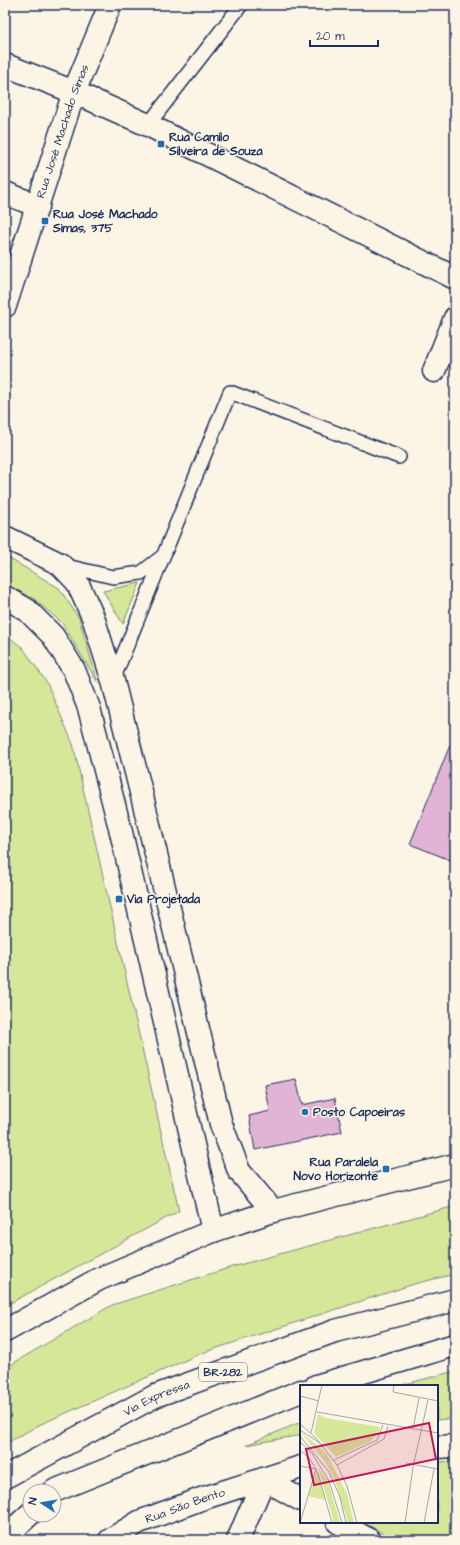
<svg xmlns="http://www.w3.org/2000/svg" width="460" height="1545" font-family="'Architects Daughter',sans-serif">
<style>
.green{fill:#d6e79a;stroke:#788b7c}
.building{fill:#e1b4d6;stroke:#1b2f5e}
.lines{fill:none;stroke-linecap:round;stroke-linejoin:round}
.lane-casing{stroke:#1b2f5e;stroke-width:16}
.street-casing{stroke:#1b2f5e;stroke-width:25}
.primary-casing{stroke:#1b2f5e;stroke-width:25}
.highway-casing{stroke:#1b2f5e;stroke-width:25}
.lane{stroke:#fcf5e5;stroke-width:13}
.street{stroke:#fcf5e5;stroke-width:22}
.primary{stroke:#fcf5e5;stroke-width:22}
.highway{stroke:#fcf5e5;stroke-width:22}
.poi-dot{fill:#1f6fb2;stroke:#fcf5e5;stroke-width:1.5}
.labels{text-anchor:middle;stroke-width:3;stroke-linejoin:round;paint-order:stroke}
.shield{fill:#fcf5e5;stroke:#5e6a86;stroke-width:1}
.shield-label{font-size:11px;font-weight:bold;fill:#1b2f5e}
.street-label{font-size:12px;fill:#1b2f5e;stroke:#fcf5e5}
.poi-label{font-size:12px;font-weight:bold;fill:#1b2f5e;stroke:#fcf5e5;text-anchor:start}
.inset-road{fill:none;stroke:#a2a6af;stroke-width:1}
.view{fill:#c2185b;fill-opacity:0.15;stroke:#c2185b;stroke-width:2}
.inset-edge{fill:none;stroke:#1b2f5e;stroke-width:2}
</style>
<rect width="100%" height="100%" fill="#fcf5e5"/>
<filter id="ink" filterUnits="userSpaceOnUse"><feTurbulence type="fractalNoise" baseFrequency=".025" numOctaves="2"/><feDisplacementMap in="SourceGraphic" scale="8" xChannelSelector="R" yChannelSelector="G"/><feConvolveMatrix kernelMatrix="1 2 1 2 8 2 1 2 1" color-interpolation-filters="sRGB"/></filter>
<g filter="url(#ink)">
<path class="green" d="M5 556 59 588 79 618 98 683 62 623 34 599 5 585Z
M140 583 123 624 103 591Z
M5 634 23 648 47 683 73 744 179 1211 5 1306Z
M455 1206V1274L414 1284 202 1353 39 1425 5 1444V1368L112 1305 232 1267Z
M455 1371V1418L437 1420V1386H398Z
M301 1422V1435L246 1445Z
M455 1461V1540H396L362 1522H437V1462Z"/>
<path class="building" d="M455 733V862L410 844Z
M296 1079 302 1105 335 1098 342 1132 255 1150 249 1116 270 1111 265 1085Z"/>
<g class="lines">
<g class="lane-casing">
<path id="lane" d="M148 125 241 5
M62 565 113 577 141 573 163 556
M113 680 230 392 399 457"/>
</g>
<g class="street-casing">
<g id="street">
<path d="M5 65 74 92 148 125 455 278"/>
<path d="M5 193 38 206"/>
<path id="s1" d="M5 306 74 92 110 5"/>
<path d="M434 371 455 318"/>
<path d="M5 537 60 564 77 582 93 617 113 681 142 796 221 1124 239 1171 273 1211"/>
<path d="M5 597 27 610 53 636 74 670 89 708 121 832 213 1231"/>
<path d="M437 1447 455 1446"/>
<path d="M264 1479 301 1500"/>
<path d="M338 1522 369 1540"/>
<path id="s2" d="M110 1540 139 1522 201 1499 301 1467"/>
<path d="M238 1540 264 1479"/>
</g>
</g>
<g class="primary-casing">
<path id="primary" d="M5 1331 99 1279 213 1231 273 1211 455 1165"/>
</g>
<g class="highway-casing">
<g id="highway">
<path d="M316 1386 455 1345"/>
<path id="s3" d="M5 1477 155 1396 335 1331 455 1300"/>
<path d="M54 1491 301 1391"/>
<path d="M5 1537 30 1514"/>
</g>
</g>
<use href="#lane" class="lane"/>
<use href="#street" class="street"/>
<use href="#primary" class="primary"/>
<use href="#highway" class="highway"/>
</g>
</g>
<g class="poi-dot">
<rect x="157" y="140" width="8" height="8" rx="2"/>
<rect x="41" y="217" width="8" height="8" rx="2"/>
<rect x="115" y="895" width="8" height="8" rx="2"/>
<circle cx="305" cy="1112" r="4"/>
<rect x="382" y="1165" width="8" height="8" rx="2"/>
</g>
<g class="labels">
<rect class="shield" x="199" y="1363" width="48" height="18" rx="3"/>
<g class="shield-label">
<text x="223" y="1376">BR-282</text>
</g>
<g class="street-label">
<text dy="4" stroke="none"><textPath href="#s1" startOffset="184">Rua José Machado Simas</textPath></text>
<text dy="4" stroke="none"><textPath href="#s3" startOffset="171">Via Expressa</textPath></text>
<text dy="4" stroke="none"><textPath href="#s2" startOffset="83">Rua São Bento</textPath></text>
</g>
<g class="poi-label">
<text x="169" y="141">Rua Camilo<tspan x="169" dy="14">Silveira de Souza</tspan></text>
<text x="53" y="218">Rua José Machado<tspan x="53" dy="14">Simas, 375</tspan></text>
<text x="127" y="903">Via Projetada</text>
<text x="313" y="1116">Posto Capoeiras</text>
<text x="378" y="1166" text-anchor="end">Rua Paralela<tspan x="378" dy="14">Novo Horizonte</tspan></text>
</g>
</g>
<g transform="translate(300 1385)">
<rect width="138" height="138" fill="#fcf5e5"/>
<path d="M18 29 26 33 80 42 79 47 71 56 36 72 14 48ZM0 46 27 69 47 109 54 138H48L34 92 25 77ZM18 82 28 97 40 138H34ZM16 86 18 89 25 115 8 111Z" fill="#d6e79a"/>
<path class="inset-road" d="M94 0 93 7 138 16M0 11 19 16M17 27 138 48M0 39 16 53 37 80 47 101 57 138M113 44 119 13M0 45 23 60M11 48 22 0M0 51 29 87 40 112 46 138M0 57 11 67 29 96 42 138M0 65 10 74 18 88 32 138M34 75 77 55 83 40M106 78 138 84M37 80 84 54 88 41M0 81 16 84M0 138 16 84M105 138 113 82 128 15M124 138 134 84"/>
<path class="view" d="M129 38 136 74 14 100 6 64Z"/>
<rect width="138" height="138" class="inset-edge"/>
</g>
<rect width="460" height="1545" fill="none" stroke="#fcf5e5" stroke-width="20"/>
<rect x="10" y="10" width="440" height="1525" fill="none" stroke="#1b2f5e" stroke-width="1.5" filter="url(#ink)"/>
<g transform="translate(42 1503) rotate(282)"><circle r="19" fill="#fcf5e5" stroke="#a2a6af"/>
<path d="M0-3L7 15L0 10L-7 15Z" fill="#1f6fb2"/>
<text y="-6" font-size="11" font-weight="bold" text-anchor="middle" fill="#1b2f5e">N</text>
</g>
<path d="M310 40v6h68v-6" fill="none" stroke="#1b2f5e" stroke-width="2"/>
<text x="316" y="40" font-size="12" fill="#1b2f5e" stroke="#fcf5e5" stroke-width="3" paint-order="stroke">20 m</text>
</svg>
